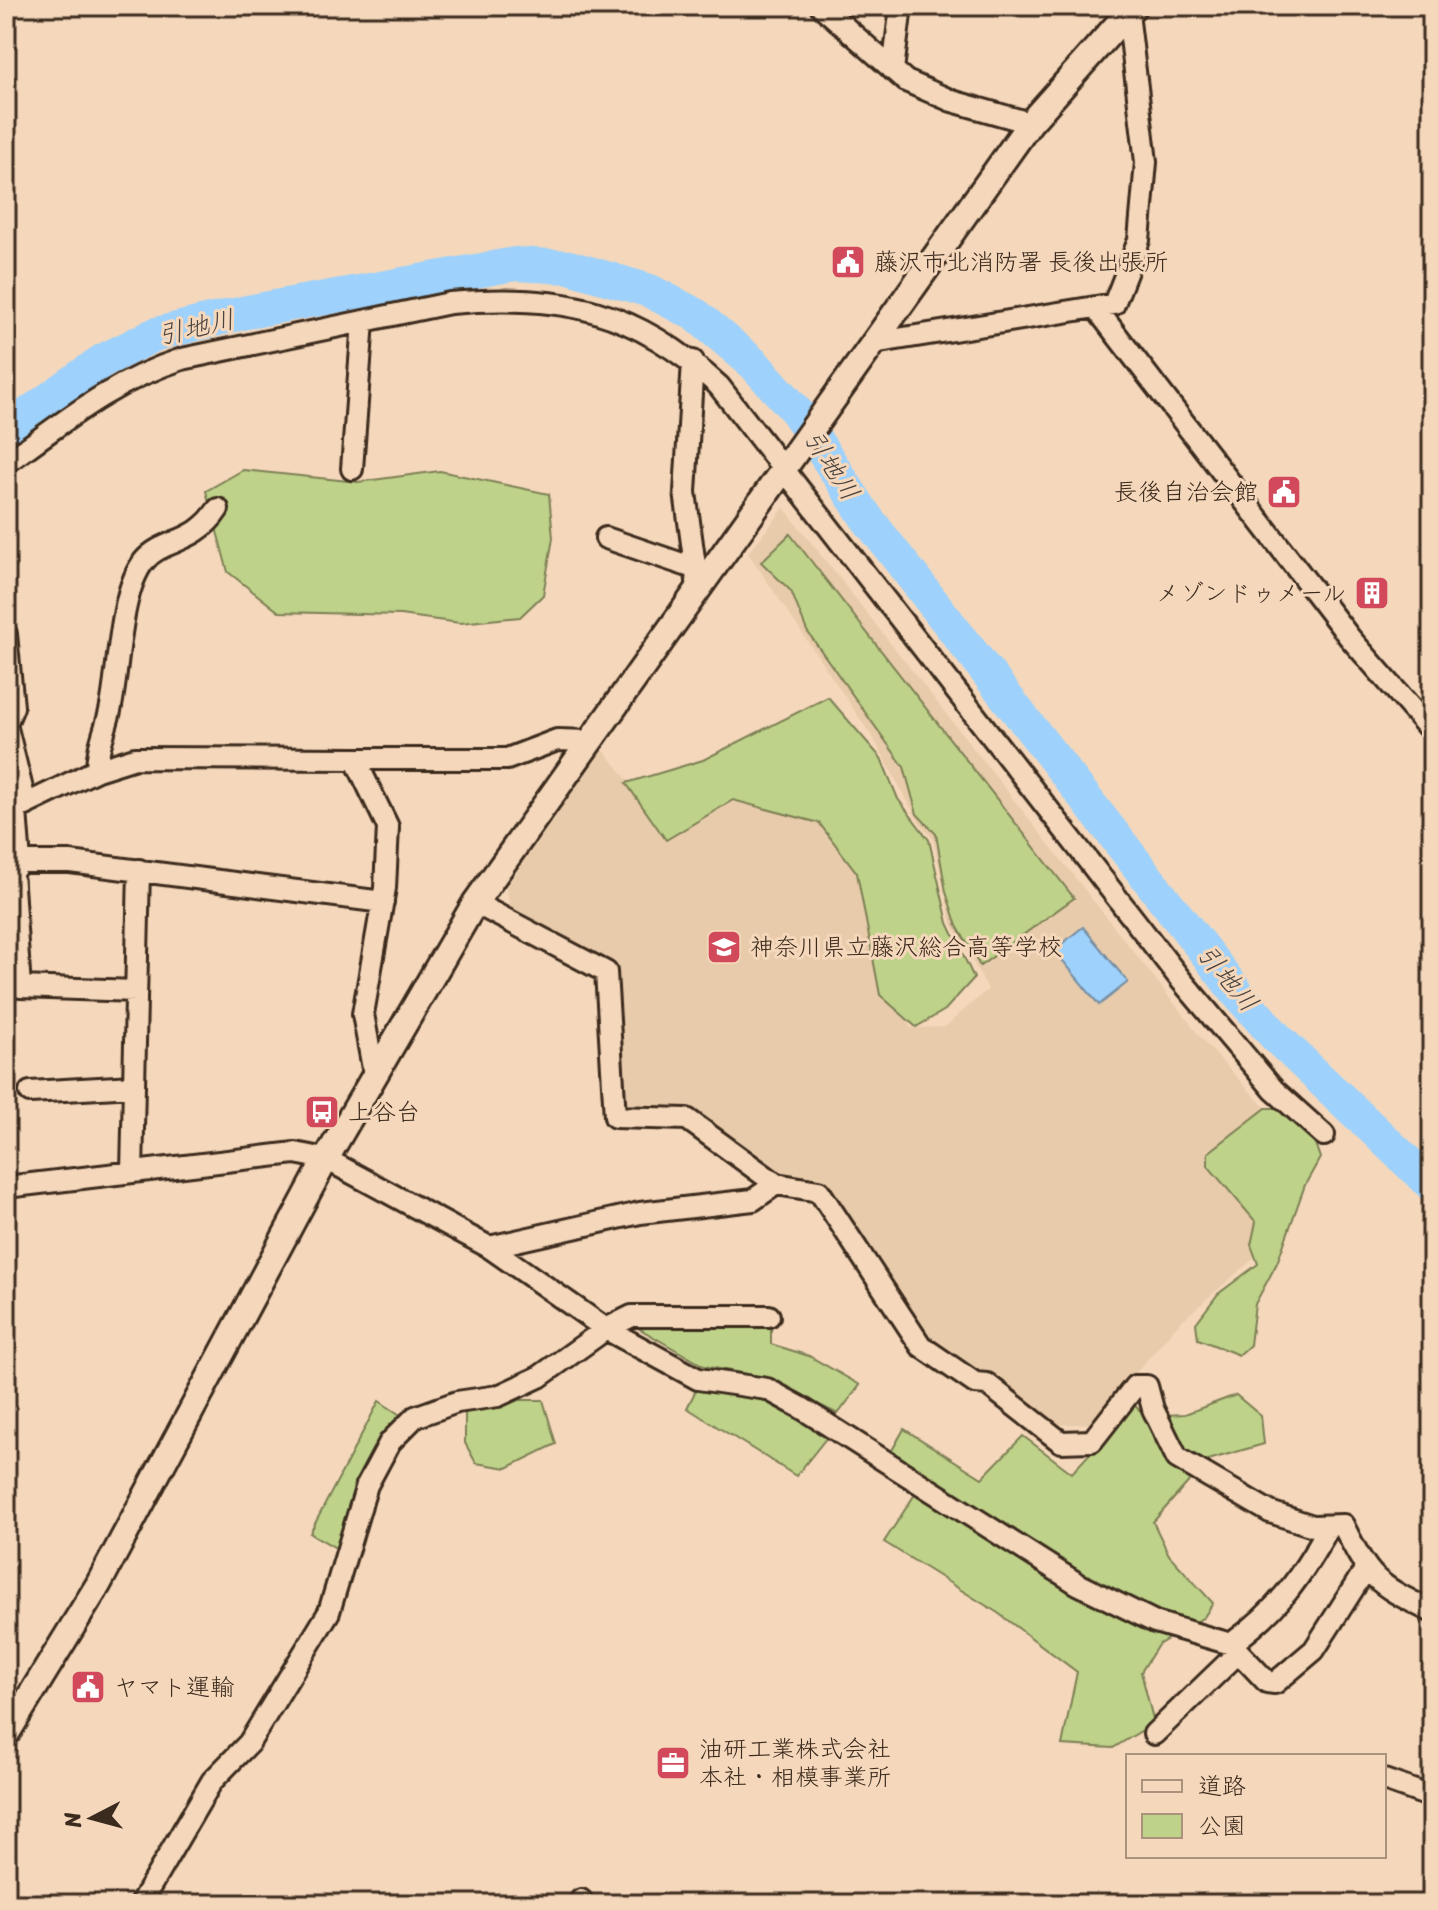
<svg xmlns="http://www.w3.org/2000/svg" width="1438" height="1910" font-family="Sriracha,'Klee One',sans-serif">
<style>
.built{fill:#e8cbaa}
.green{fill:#bed389;stroke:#7c7e54;stroke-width:2}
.water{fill:#9ed1fb;stroke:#768ea3;stroke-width:2}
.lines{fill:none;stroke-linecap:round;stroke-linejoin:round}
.river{stroke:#9ed1fb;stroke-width:34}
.minor-casing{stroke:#3b2a1e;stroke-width:26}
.tertiary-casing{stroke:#3b2a1e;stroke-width:30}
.minor{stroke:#f5d8bb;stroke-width:20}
.tertiary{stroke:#f5d8bb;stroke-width:24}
.labels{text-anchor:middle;stroke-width:6;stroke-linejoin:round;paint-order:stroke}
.poi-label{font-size:24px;fill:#3b2a1e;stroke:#f5d8bb;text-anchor:start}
.water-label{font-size:26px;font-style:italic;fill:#4a433f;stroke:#f5d8bb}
</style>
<rect width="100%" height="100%" fill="#f5d8bb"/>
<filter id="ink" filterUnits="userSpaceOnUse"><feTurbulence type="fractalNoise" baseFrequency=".0125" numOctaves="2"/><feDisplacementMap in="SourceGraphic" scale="16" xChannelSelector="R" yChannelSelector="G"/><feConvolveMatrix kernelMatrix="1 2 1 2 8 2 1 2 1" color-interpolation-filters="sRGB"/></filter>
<g filter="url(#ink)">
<path class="built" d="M784 508 1207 1045 1298 1143 1253 1259 1178 1324 1093 1423 1055 1425 1000 1378 983 1374 929 1339 828 1183 805 1184 773 1173 696 1113 623 1109 611 971 513 918 506 888 602 748 660 820 675 829 768 784 830 797 910 1028 945 1027 988 989 952 924 933 839 917 819 875 741 748 553Z"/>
<path class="green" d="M243 470 358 482 440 471 549 494 553 538 543 595 520 617 460 623 400 615 279 612 228 572 206 491Z
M790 534 1074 898 980 966 957 926 946 892 936 834 917 814 904 767 807 631 791 591 761 562Z
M828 697 881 758 898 799 929 840 948 923 974 978 945 1010 916 1027 880 995 857 873 819 823 733 800 666 840 626 783 703 760Z
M1266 1108H1282L1313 1138 1320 1158 1305 1185 1277 1263 1255 1304 1250 1345 1239 1355 1198 1339 1196 1323 1218 1294 1258 1264 1251 1245 1256 1222 1208 1166V1153Z
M771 1324V1344L809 1356 860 1385 838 1414 762 1377 704 1366 633 1325Z
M698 1386 764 1397 827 1437 796 1476 687 1408Z
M1236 1395 1261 1416 1264 1444 1208 1460 1153 1522 1169 1555 1213 1603 1204 1617 1158 1645 1141 1672 1154 1723 1113 1748 1062 1745 1077 1672 998 1613 884 1542 919 1488 885 1463 904 1429 982 1478 1023 1436 1072 1473 1134 1405 1146 1416 1185 1414Z
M508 1400H543L556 1444 507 1468 476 1463 465 1443V1413Z
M379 1401 405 1418 343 1552 310 1533Z"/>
<path class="water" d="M1083 927 1128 982 1099 1005 1054 950Z"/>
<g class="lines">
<path class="river" d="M6 430 102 361 156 334 247 312 515 264 569 267 650 291 696 315 754 364 797 412 866 517 1238 994 1278 1039 1432 1185"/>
<g class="minor-casing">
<path id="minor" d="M821 6 906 81 952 101 1030 123
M893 70 901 6
M1095 307 1350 638 1432 732
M873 343 1114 304 1139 240 1146 162 1128 13
M693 361 685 492 698 588
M6 463C65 421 111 382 182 359L450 303C561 293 636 309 719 386L1181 980 1274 1090 1324 1135
M352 469 363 321
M606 538 694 568
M6 634 13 707 6 724 26 805
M355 759H507L557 740 589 741
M97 770C97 748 105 732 110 711 119 672 119 592 144 561 163 538 195 545 218 509
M16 811 20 862H70L383 902
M6 814 97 770 135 758 355 759 388 827 385 888 363 1014 374 1074
M20 862 12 872 20 987 136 991
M475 903 606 972 615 1117 687 1119 776 1184 819 1191 921 1346 975 1383 987 1384 1061 1442 1092 1441 1135 1386H1147L1153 1409 1177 1458 1270 1512 1313 1526 1343 1525C1371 1582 1376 1583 1432 1612
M30 1092 134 1086
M132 1172 139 870
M6 1187 295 1153 326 1159 489 1247 606 1329 698 1379 767 1389 800 1407 1078 1584 1155 1622 1231 1644 1267 1682 1275 1683 1314 1650 1365 1570
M489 1247 640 1213 753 1200 776 1184
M1231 1644C1279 1609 1300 1579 1329 1527
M1154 1734 1238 1653
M1384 1780 1432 1797
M140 1904 212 1781 249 1743 329 1612 367 1485 390 1442 415 1417 457 1402 498 1396 539 1377 606 1329 632 1316H769
M580 1904 581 1900"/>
</g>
<g class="tertiary-casing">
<path id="tertiary" d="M6 1735 98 1585 326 1159 475 903 1030 123 1134 6"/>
</g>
<use href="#minor" class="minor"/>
<use href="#tertiary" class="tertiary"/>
</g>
</g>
<defs>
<g id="civic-square" transform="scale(1.8)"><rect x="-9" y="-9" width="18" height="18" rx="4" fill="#d1495b" stroke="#f5d8bb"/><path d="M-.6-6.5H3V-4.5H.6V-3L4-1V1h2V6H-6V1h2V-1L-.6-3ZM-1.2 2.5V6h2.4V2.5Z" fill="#fff"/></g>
<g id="building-square" transform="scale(1.8)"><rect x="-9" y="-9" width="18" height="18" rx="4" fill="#d1495b" stroke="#f5d8bb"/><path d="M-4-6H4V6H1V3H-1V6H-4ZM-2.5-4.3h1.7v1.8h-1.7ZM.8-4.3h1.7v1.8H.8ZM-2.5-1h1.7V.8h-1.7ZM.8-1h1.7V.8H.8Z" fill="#fff"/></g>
<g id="school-square" transform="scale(1.8)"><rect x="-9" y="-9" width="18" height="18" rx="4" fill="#d1495b" stroke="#f5d8bb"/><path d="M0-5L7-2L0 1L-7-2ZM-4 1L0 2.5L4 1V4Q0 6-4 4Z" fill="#fff"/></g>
<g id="bus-square" transform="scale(1.8)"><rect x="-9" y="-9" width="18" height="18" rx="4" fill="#d1495b" stroke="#f5d8bb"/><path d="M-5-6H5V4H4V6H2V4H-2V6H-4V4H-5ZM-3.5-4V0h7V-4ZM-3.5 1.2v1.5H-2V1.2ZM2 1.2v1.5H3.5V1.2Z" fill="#fff"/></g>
<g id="office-square" transform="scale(1.8)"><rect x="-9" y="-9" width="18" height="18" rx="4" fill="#d1495b" stroke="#f5d8bb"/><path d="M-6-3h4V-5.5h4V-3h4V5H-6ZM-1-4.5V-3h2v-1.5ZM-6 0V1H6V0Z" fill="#fff"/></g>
</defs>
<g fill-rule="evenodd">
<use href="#civic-square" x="848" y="262"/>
<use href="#civic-square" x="1284" y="492"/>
<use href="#building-square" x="1372" y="593"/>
<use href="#school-square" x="724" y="947"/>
<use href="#bus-square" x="322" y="1112"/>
<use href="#civic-square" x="88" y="1687"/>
<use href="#office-square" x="673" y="1763"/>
</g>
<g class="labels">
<g class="poi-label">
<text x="874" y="270">藤沢市北消防署 長後出張所</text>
<text x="1258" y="500" text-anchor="end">長後自治会館</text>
<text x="1346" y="601" text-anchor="end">メゾンドゥメール</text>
<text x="750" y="955">神奈川県立藤沢総合高等学校</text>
<text x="348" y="1120">上谷台</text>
<text x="114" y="1695">ヤマト運輸</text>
<text x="699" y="1757">油研工業株式会社<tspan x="699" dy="28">本社・相模事業所</tspan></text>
</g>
<g class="water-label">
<text transform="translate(196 327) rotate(-13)" y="9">引地川</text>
<text transform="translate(832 465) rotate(57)" y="9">引地川</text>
<text transform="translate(1228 978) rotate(50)" y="9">引地川</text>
</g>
</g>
<rect width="1438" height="1910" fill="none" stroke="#f5d8bb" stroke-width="32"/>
<rect x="16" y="16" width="1406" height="1878" fill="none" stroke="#3b2a1e" stroke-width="3" filter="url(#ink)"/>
<rect x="1126" y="1754" width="260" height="104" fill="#f5d8bb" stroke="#ab927c" stroke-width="2"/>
<rect x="1142" y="1780" width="40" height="12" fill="#f5d8bb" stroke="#ab927c" stroke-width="2"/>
<text x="1198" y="1794" font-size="24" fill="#3b2a1e">道路</text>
<rect x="1142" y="1814" width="40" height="24" fill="#bed389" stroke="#ab927c" stroke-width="2"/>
<text x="1198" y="1834" font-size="24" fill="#3b2a1e">公園</text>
<g transform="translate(92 1818) rotate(264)" stroke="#f5d8bb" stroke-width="6" paint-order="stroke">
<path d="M0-6L14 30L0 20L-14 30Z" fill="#3b2a1e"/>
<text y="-12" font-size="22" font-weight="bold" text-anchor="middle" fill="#3b2a1e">N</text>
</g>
</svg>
